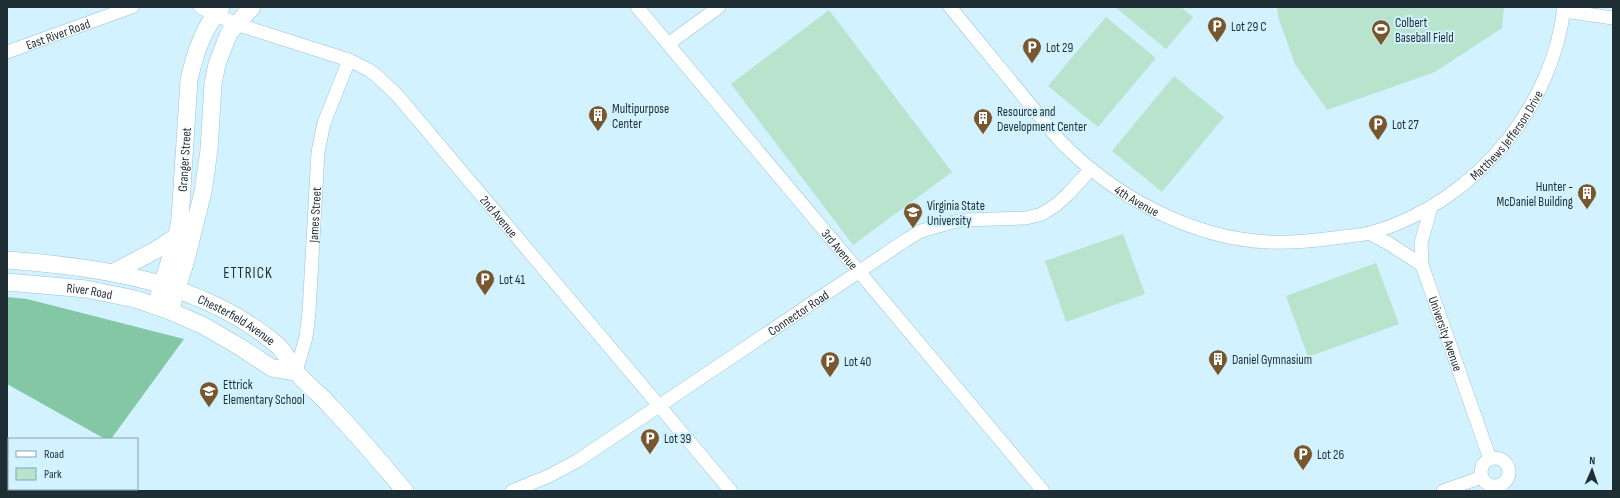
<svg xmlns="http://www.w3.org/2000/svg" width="1620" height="498" font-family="'Sofia Sans Condensed',sans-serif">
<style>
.green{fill:#b8e3cc}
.forest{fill:#84c7a5}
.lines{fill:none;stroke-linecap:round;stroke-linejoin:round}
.minor-casing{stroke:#9cc3d2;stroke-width:14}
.major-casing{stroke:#9cc3d2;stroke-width:18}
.minor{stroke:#fff;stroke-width:13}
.major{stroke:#fff;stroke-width:17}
.labels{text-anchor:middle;stroke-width:4;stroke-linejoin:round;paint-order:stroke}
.poi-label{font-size:13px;fill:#1e2e34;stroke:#d1f2fe;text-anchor:start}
.street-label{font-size:13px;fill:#1e2e34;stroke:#d1f2fe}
.quarter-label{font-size:15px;letter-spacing:1px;fill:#1e2e34;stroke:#d1f2fe}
</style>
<rect width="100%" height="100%" fill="#d1f2fe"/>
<path class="green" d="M1115 7H1181L1193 17 1166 49Z
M1277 7H1504L1502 28 1435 72 1327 110 1295 64 1278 17Z
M829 10 952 172 853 245 731 84Z
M1106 17 1156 58 1098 127 1048 86Z
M1174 76 1224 117 1162 192 1112 151Z
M1123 234 1145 294 1066 322 1045 261Z
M1376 263 1399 324 1308 357 1286 296Z"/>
<path class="forest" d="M7 297 27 299 184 339 111 439H105L7 384Z"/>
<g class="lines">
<g class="minor-casing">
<g id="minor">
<path id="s1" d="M200 7 236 24 349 60 369 70 378 77 397 95 731 491"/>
<path id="s2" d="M637 7 1043 491"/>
<path id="s3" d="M950 7 1060 141C1114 196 1190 238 1268 242 1290 243 1312 241 1334 238 1345 236 1358 236 1370 233 1424 218 1474 183 1509 138 1538 101 1559 54 1564 7"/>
<path d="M1564 11 1613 18"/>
<path d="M668 44 719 7"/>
<path id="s4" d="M7 52 132 7"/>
<path id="s5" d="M1431 207 1421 243 1422 265 1490 459"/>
<path d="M1369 233 1388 243 1422 265"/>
<path id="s6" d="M296 372 306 337 309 312 318 152 324 123 349 60"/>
<circle cx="1495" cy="472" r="14"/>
<path id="s7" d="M512 491 549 476 577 461 906 240 921 231 949 223 964 220 1026 218 1042 214 1056 205 1068 194 1091 169"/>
<path d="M1443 491 1482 477"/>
</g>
</g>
<g class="major-casing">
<g id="major">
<path id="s8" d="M7 260C102 267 200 281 276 344 287 353 289 363 297 373 307 385 321 395 331 407 357 434 381 463 405 491"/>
<path d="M114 272 156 250 177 236"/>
<path id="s9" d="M7 282 86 289 135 299 170 311 204 326 240 347 272 368 296 372"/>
<path id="s10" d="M156 306 177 236 180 219 189 80C195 53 203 29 221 7"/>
<path d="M170 311 186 260 203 192 209 150 213 84 217 64 229 33 252 7"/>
</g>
</g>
<use href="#minor" class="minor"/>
<use href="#major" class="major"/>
</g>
<defs>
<g id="parking-pin" transform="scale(1)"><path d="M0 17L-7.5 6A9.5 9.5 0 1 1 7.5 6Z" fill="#79572e" stroke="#d1f2fe"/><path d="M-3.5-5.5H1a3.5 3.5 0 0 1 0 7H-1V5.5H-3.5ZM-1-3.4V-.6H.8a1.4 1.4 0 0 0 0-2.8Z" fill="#fff"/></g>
<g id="stadium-pin" transform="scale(1)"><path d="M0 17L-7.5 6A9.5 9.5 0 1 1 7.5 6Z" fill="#79572e" stroke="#d1f2fe"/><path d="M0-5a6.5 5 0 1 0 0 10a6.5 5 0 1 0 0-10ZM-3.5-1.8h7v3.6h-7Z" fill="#fff"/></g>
<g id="building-pin" transform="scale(1)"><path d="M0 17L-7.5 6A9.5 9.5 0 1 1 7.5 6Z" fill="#79572e" stroke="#d1f2fe"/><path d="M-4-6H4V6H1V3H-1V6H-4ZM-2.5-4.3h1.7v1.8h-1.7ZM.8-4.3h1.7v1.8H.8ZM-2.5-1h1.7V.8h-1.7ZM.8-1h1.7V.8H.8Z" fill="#fff"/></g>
<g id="university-pin" transform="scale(1)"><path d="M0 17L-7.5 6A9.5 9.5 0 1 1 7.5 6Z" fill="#79572e" stroke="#d1f2fe"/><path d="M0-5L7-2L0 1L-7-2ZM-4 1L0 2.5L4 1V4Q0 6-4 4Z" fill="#fff"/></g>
<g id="school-pin" transform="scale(1)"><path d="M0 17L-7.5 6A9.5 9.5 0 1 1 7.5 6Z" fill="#79572e" stroke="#d1f2fe"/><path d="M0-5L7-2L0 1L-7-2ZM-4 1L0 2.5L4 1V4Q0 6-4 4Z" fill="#fff"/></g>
</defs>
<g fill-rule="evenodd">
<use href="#parking-pin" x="1217" y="26"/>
<use href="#stadium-pin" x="1381" y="29"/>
<use href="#parking-pin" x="1032" y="47"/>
<use href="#building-pin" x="598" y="115"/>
<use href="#building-pin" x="983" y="118"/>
<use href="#parking-pin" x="1378" y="124"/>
<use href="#building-pin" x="1587" y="193"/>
<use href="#university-pin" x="913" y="212"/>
<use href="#parking-pin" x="485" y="279"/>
<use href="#building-pin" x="1218" y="359"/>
<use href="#parking-pin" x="830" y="361"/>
<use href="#school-pin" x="209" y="391"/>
<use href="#parking-pin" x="650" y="438"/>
<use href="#parking-pin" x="1303" y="454"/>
</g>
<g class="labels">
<g class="poi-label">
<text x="1395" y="27">Colbert<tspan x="1395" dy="15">Baseball Field</tspan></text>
<text x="1231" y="31">Lot 29 C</text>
<text x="1046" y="52">Lot 29</text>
<text x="612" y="113">Multipurpose<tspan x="612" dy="15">Center</tspan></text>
<text x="997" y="116">Resource and<tspan x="997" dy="15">Development Center</tspan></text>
<text x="1392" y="129">Lot 27</text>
<text x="1573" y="191" text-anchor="end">Hunter -<tspan x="1573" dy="15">McDaniel Building</tspan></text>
<text x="927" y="210">Virginia State<tspan x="927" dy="15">University</tspan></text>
<text x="499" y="284">Lot 41</text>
<text x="1232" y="364">Daniel Gymnasium</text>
<text x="844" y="366">Lot 40</text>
<text x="223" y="389">Ettrick<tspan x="223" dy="15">Elementary School</tspan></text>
<text x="664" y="443">Lot 39</text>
<text x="1317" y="459">Lot 26</text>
</g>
<g class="street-label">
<text dy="5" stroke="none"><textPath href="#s4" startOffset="54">East River Road</textPath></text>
<text dy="5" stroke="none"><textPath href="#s3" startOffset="684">Matthews Jefferson Drive</textPath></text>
<text dy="5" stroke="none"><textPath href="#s10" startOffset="150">Granger Street</textPath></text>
<text dy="5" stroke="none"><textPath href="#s3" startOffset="271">4th Avenue</textPath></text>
<text dy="5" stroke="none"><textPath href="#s6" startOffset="159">James Street</textPath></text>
<text dy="5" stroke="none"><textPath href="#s1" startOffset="377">2nd Avenue</textPath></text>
<text dy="5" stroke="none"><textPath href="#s2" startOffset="316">3rd Avenue</textPath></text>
<text dy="5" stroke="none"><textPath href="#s9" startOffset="83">River Road</textPath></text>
<text dy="5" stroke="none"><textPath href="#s7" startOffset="338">Connector Road</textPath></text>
<text dy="5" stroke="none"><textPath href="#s8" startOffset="240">Chesterfield Avenue</textPath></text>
<text dy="5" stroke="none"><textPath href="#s5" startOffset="132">University Avenue</textPath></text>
</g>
<g class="quarter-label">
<text x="248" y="278">ETTRICK</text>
</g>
</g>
<rect width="1620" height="498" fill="none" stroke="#1e2e34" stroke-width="16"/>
<rect x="8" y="438" width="130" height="52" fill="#d1f2fe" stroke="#89a4ad"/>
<rect x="16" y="451" width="20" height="6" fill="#ffffff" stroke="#89a4ad"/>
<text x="44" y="458" font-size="12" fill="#1e2e34">Road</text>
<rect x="16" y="468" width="20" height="12" fill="#b8e3cc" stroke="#89a4ad"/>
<text x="44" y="478" font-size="12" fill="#1e2e34">Park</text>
<g transform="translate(1592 470) rotate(2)" stroke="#d1f2fe" stroke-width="3" paint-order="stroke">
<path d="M0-3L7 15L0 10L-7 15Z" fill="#1e2e34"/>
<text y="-6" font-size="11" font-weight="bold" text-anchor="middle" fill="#1e2e34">N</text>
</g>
</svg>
